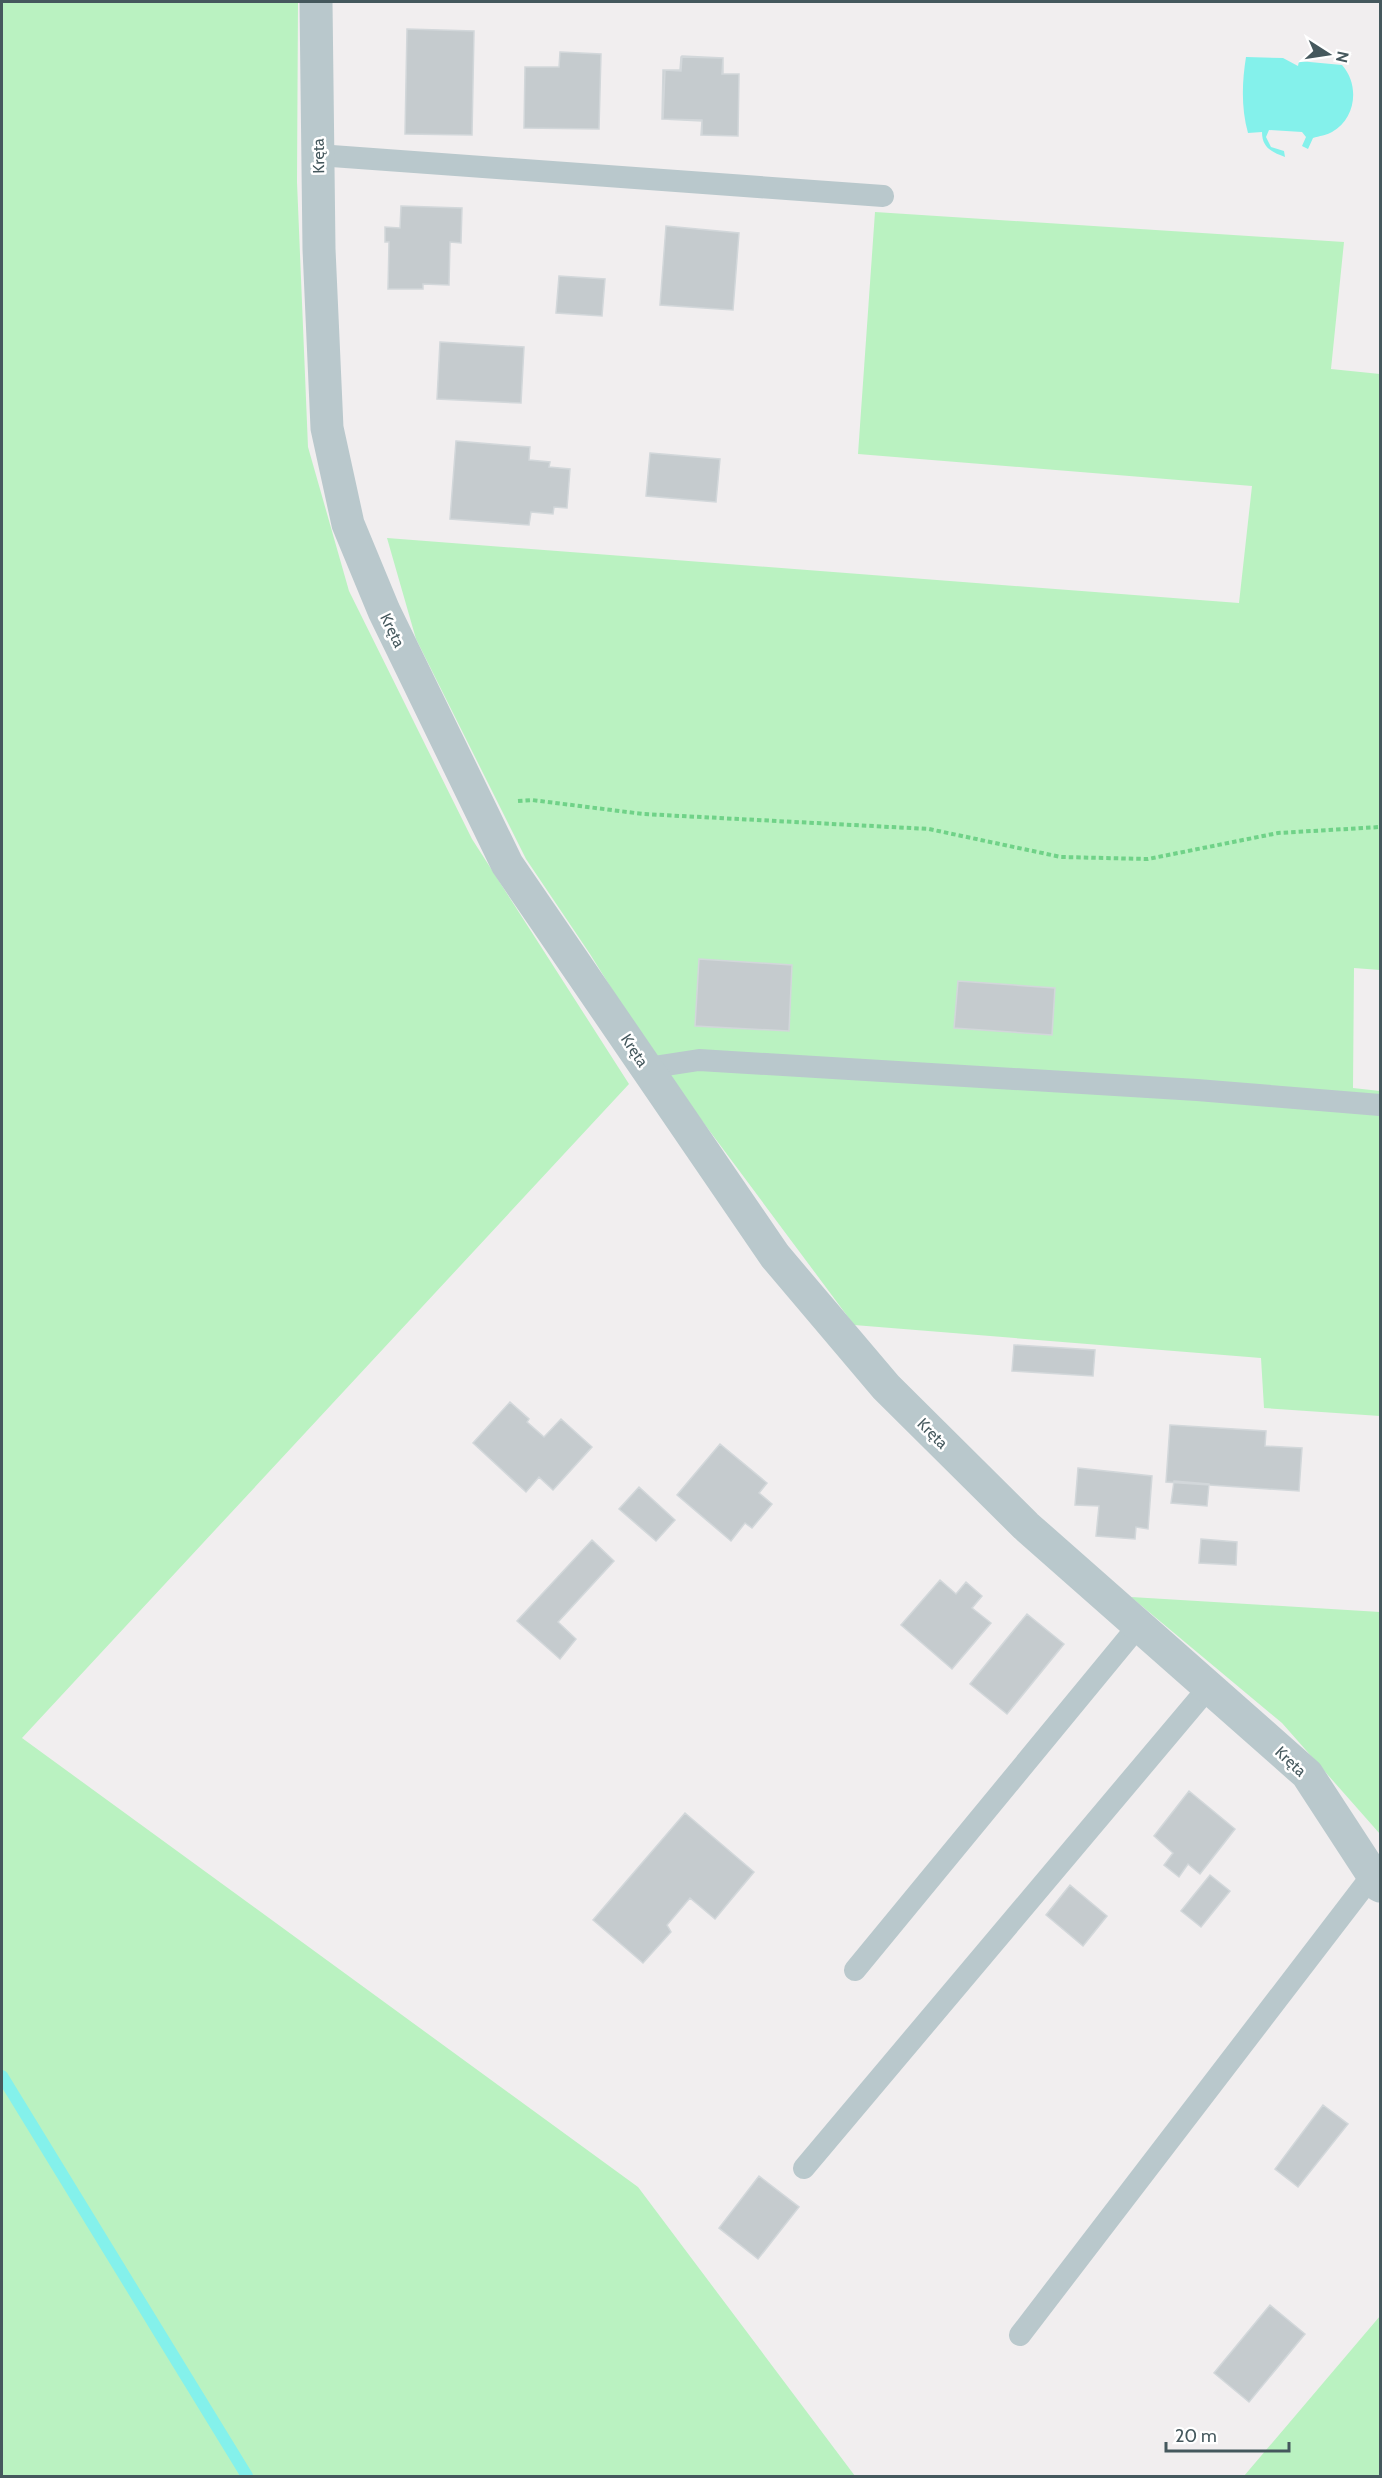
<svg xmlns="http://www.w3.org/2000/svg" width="1382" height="2478" font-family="Cabin,sans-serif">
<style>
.green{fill:#baf2c1}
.water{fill:#84f1eb}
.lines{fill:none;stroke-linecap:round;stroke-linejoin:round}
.stream{stroke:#84f1eb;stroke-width:12}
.building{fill:#c5cbce;stroke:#d2d7da;stroke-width:1.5}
.path{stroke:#70d288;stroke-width:4;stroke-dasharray:4.5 3;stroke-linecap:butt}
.service{stroke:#b9c8cc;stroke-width:22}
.minor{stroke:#b9c8cc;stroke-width:33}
.labels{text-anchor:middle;stroke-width:5;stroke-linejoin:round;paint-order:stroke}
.street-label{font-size:16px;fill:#45585d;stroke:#fff}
</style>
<rect width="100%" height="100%" fill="#f1eeef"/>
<path class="green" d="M2 2H298L297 182 308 447 349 591 472 839 629 1084 22 1738 638 2187 855 2476H2Z
M875 212 1344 242 1331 369 1380 374V970L1354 968 1353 1088 1380 1091V1416L1264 1408 1261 1358 854 1325 653 1055 590 954 526 859 416 639 387 538 1239 603 1252 486 858 454Z
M1131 1597 1380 1612V1834L1282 1723Z
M1380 2316V2476H1244Z"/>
<path class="water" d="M1246 57 1283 58 1298 66 1299 61 1342 65C1360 85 1356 119 1332 132 1327 135 1319 136 1313 138L1308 149 1302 146 1306 137 1302 132 1269 130 1266 137 1271 147 1284 151 1285 157C1272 152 1262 148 1262 132L1248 133C1241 108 1242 82 1246 57Z"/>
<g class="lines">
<path class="stream" d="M2 2076 247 2476"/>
</g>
<path class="building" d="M407 29 474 31 472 135 405 134Z
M560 52 601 54 599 129 524 128 525 67H559Z
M682 56 723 58 722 74H739L738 136 701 135 702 121 663 119 665 70 681 71Z
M681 57 723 58V74H739L738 136 702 135V120L662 119 663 70H680Z
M401 206 462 208 461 243 450 242 449 285 423 284V289H388L389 242H385V227L400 228Z
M666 226 739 233 733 310 660 305Z
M559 276 605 279 602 316 556 313Z
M440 342 524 347 521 403 437 399Z
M456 441 530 447 529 460 550 462 549 467 570 469 567 508 554 507 553 514 531 512 529 525 450 519Z
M650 453 720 459 716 502 646 496Z
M699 959 792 965 789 1031 695 1026Z
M958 981 1055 988 1052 1035 954 1028Z
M1014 1345 1095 1350 1093 1376 1012 1371Z
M510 1402 529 1419 527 1422 544 1437 561 1419 592 1447 553 1490 539 1477 526 1492 473 1443Z
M1170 1425 1266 1431 1265 1446 1302 1448 1299 1491 1166 1482Z
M720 1444 767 1483 759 1493 772 1504 752 1528 745 1523 731 1541 677 1495Z
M1078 1468 1152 1476 1148 1529 1136 1527 1135 1539 1096 1536 1099 1506 1075 1505Z
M1174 1481 1209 1484 1207 1506 1171 1503Z
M639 1487 675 1520 656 1541 619 1509Z
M1201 1539 1237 1542 1236 1565 1199 1563Z
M592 1540 614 1561 558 1622 576 1639 560 1659 517 1621Z
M940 1580 956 1594 966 1582 982 1596 972 1608 991 1623 952 1669 901 1625Z
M1027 1614 1064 1644 1007 1714 970 1684Z
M1189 1791 1235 1829 1200 1874 1188 1864 1179 1877 1164 1865 1173 1853 1154 1836Z
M685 1813 754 1872 715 1919 690 1898 667 1925 671 1932 643 1963 593 1920Z
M1210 1875 1230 1891 1201 1927 1181 1911Z
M1070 1885 1107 1916 1083 1946 1046 1915Z
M1323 2105 1348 2124 1298 2187 1275 2169Z
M759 2176 799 2207 758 2259 719 2228Z
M1270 2305 1305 2334 1249 2402 1214 2373Z"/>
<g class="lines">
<path class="path" d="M518 801 532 800 643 814 929 829 1061 857 1148 859 1278 833 1380 827"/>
<path class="service" d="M318 155 883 196
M647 1068 699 1060 1197 1090 1380 1105
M855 1970 1139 1625
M804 2168 1209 1687
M1020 2335 1374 1873"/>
<path class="minor" d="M316 2 319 249 327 428 348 524 384 611 507 864 775 1256 886 1387 1026 1526 1307 1774 1380 1886"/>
</g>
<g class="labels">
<g class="street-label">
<text transform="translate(318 156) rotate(-91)" y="6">Kręta</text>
<text transform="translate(393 630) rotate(64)" y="6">Kręta</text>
<text transform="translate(635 1050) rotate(56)" y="6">Kręta</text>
<text transform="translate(933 1433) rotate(45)" y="6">Kręta</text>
<text transform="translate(1291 1761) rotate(43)" y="6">Kręta</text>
</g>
</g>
<rect width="1382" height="2478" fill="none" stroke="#45585d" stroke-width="6"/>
<g transform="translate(1328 54) rotate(102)" stroke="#ffffff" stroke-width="4.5" paint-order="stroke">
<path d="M0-4.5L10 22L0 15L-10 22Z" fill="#45585d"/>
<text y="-9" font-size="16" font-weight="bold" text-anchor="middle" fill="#45585d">N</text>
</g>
<path d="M1166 2442v9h123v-9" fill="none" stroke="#45585d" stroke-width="3"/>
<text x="1175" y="2442" font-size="18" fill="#45585d" stroke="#ffffff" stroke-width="4.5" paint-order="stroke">20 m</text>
</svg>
